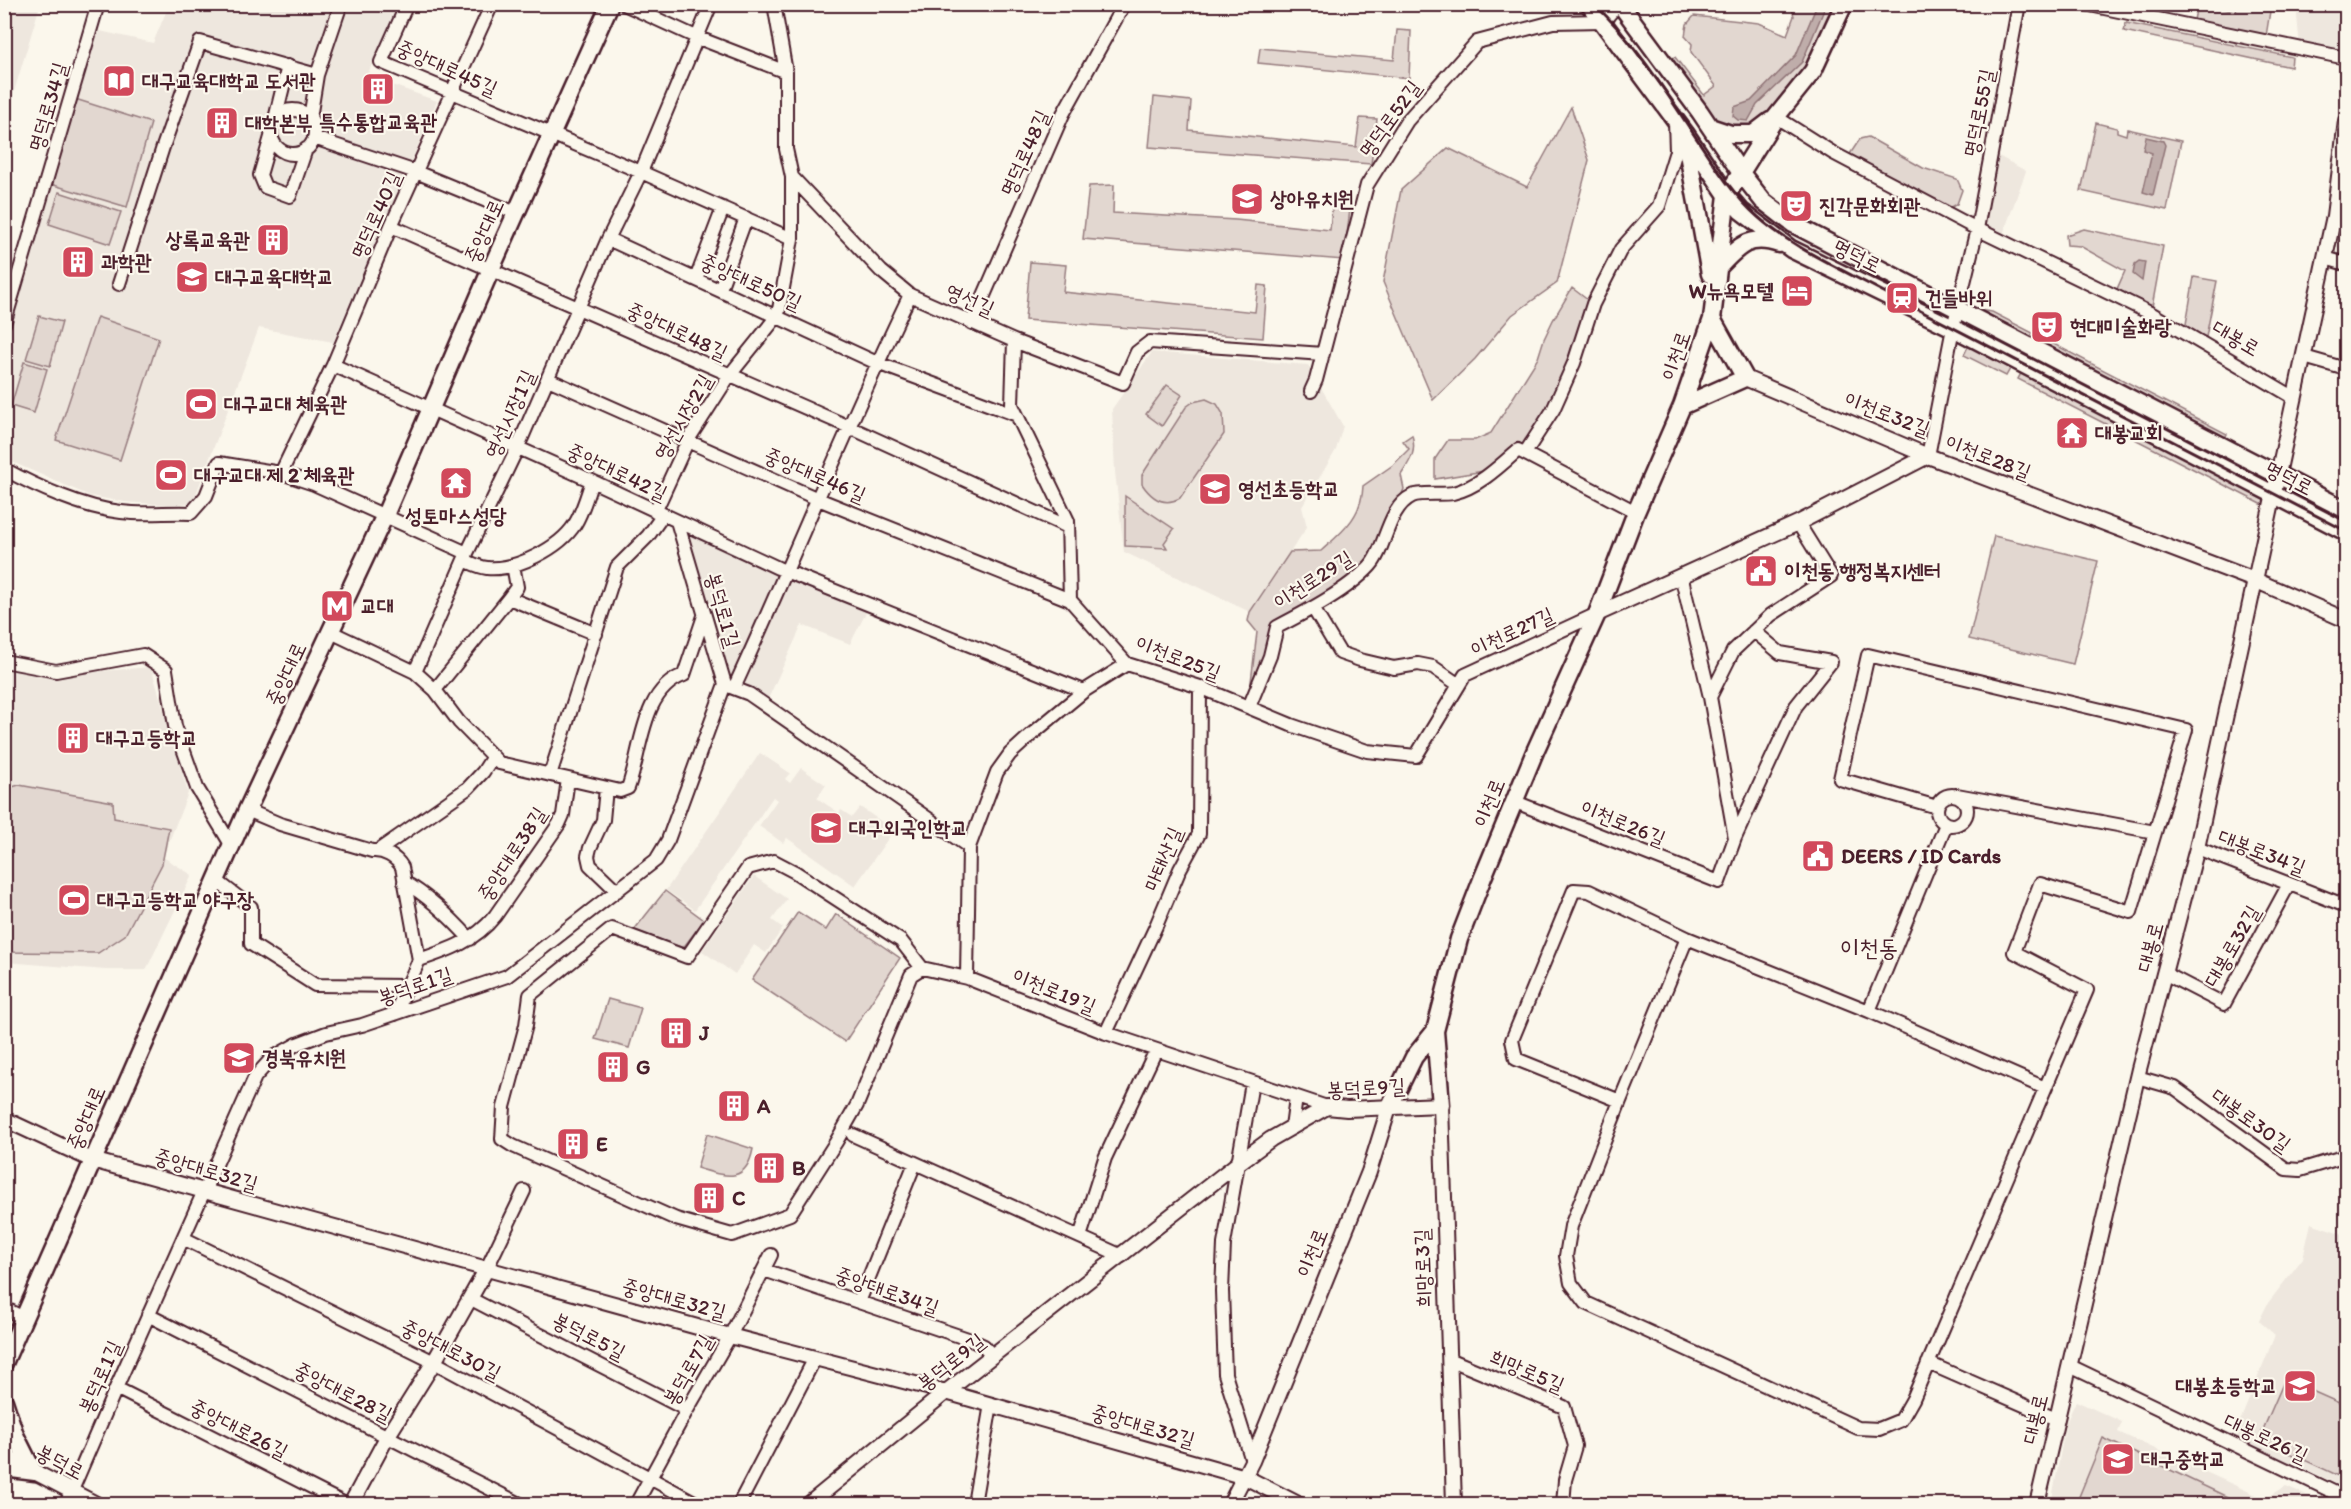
<svg xmlns="http://www.w3.org/2000/svg" width="2351" height="1509" font-family="Itim,'Poor Story',sans-serif">
<style>
.built{fill:#eee7de}
.green{fill:#e2d7d0;stroke:#967b7e;stroke-width:1.5}
.water{fill:#bfadaa;stroke:#907477;stroke-width:1.5}
.lines{fill:none;stroke-linecap:round;stroke-linejoin:round}
.minor-casing{stroke:#4a1f2b;stroke-width:16}
.tertiary-casing{stroke:#4a1f2b;stroke-width:18}
.secondary-casing{stroke:#4a1f2b;stroke-width:21}
.minor{stroke:#fbf7ec;stroke-width:12}
.tertiary{stroke:#fbf7ec;stroke-width:14}
.secondary{stroke:#fbf7ec;stroke-width:16}
.rail{stroke:#4a1f2b;stroke-width:3}
.labels{text-anchor:middle;stroke-width:4.5;stroke-linejoin:round;paint-order:stroke}
.street-label{font-size:21px;fill:#4a1f2b;stroke:#fbf7ec}
.poi-label{font-size:21px;font-weight:bold;fill:#4a1f2b;stroke:#fbf7ec;text-anchor:start}
.quarter-label{font-size:24px;fill:#4a1f2b;stroke:#fbf7ec}
</style>
<rect width="100%" height="100%" fill="#fbf7ec"/>
<filter id="ink" filterUnits="userSpaceOnUse"><feTurbulence type="fractalNoise" baseFrequency=".0167" numOctaves="2"/><feDisplacementMap in="SourceGraphic" scale="12" xChannelSelector="R" yChannelSelector="G"/><feConvolveMatrix kernelMatrix="1 2 1 2 8 2 1 2 1" color-interpolation-filters="sRGB"/></filter>
<g filter="url(#ink)">
<path class="built" d="M4 5H40L10 105 5 103Z
M169 5H397L367 76 437 101 333 342 259 328 196 494 190 503 168 505 125 502 90 496 12 462 5 452V353L47 183 91 29 153 43Z
M2296 5H2346V58L2300 48Z
M1991 152 2026 171 2001 240 1977 229Z
M1152 352 1308 365 1343 426 1336 450 1302 507 1307 527 1250 612 1124 552 1115 472 1112 409Z
M677 521 870 605 850 644 802 625 768 699 725 684Z
M5 666 64 674 151 667 188 793 163 857 192 875 146 970H106L5 962Z
M760 753 790 773 785 779 790 783 801 768 826 785 817 798 839 813 841 810 852 817 860 807 894 830 855 886 787 838 783 843 759 826 777 800 773 797 695 910 666 890Z
M754 876 787 899 772 920 783 928 766 953 754 945 735 974 702 951Z
M2311 1223 2346 1235V1481L2344 1487 2234 1436 2275 1335 2259 1321 2268 1303 2303 1258Z
M2076 1401 2122 1422 2118 1432 2265 1499 2286 1486 2327 1504H2051L2066 1423Z"/>
<path class="green" d="M1791 5H1844L1813 71 1753 134 1710 127 1661 60 1675 57 1704 95 1716 86 1691 52 1692 44 1685 36 1687 24 1694 16 1759 23 1787 35 1794 16Z
M2197 5 2236 11 2238 5H2271L2266 36 2193 25Z
M2126 23 2292 57 2291 67 2124 31Z
M1397 30 1411 31 1409 78 1258 63 1260 48 1394 60Z
M1154 97 1191 101 1189 130 1356 147 1360 118 1377 119 1371 164 1149 147Z
M72 98 151 123 127 207 47 183Z
M1571 107 1589 160 1557 283 1512 315 1475 359 1433 400 1383 282 1401 190 1448 148 1527 187Z
M2096 123 2117 128V132L2126 135 2127 129 2181 141 2167 210 2081 191Z
M1868 137 1923 168 1957 179 1962 190 1957 204 1945 211 1846 160 1860 139Z
M1114 185 1113 213 1236 220 1330 230 1332 208 1350 209 1344 260 1083 239 1089 186Z
M59 192 121 212 110 244 49 224Z
M2084 229 2163 246 2152 307 2117 289 2125 271 2080 246 2067 245 2066 235Z
M1030 262 1066 265 1063 292 1255 312 1258 285 1267 286 1263 338 1025 320Z
M2194 277 2217 281 2206 337 2185 330Z
M1572 288 1593 304 1574 363 1525 453 1496 469 1435 479V459L1448 440H1475L1491 433 1538 358 1544 339 1553 320Z
M1978 310 1992 312 2227 434 2221 445 1974 319Z
M39 316 62 322 50 366 26 359Z
M97 317 159 338 120 460 56 440Z
M1972 338 2015 360 2006 376 1964 355Z
M24 362 47 369 34 413 11 406Z
M2025 366 2273 496 2271 509 2018 379Z
M1167 385 1182 395 1162 426 1146 414Z
M1206 399 1217 404 1223 414 1224 434 1180 498C1164 507 1152 499 1142 484V475L1186 407 1193 402Z
M1412 435C1417 452 1410 461 1401 475L1404 489 1371 565 1277 627 1258 685 1251 682 1257 632 1248 621 1250 612 1290 552 1321 551C1342 532 1362 517 1363 486L1393 465 1409 449 1403 441Z
M1125 496 1174 529 1164 543 1167 548 1125 546Z
M1994 536 2098 561 2073 664 1969 639Z
M19 785 113 802 114 818 169 828 162 864 125 935 98 953 5 952V789Z
M665 891 704 920 683 948 634 930Z
M798 912 826 930 836 914 900 958 845 1042 752 980Z
M608 999 641 1008 629 1048 595 1039Z
M707 1134 753 1149C746 1185 725 1176 697 1168Z
M2285 1379 2346 1406V1456L2339 1476 2259 1439Z
M2103 1438 2242 1504H2076Z"/>
<path class="water" d="M1817 5H1826L1802 62 1757 105 1748 121 1738 120 1733 116 1734 107 1751 101 1796 55Z
M2146 137 2163 141 2165 145 2153 195 2143 192 2152 153 2143 150Z
M2139 261 2145 262 2142 281 2133 274 2135 264Z"/>
<g class="lines">
<g class="minor-casing">
<path id="minor" d="M407 4 381 62 641 172 792 239
M624 4 696 37 786 72
M774 4 786 72V149L792 177 881 271 910 295 1014 341 1123 383 1137 352 1150 342 1323 354
M2085 4 2346 58
M271 132a22 22 0 1 1 44 0a22 22 0 1 1-44 0Z
M1776 117 1833 153 1977 229 2152 314 2295 398
M310 118 317 75 341 4
M275 119 288 66
M271 137 260 175 265 187 290 196 306 149
M314 138 416 172 516 213
M2334 216 2346 219
M391 226 847 426 1068 527
M608 239 877 363 1017 415
M2325 258 2346 264
M696 279 723 208
M119 284 163 147 200 42 317 75
M720 289 746 218
M972 323 1063 114 1124 4
M4 324 98 4
M1014 341 1012 405 1068 521 1070 600 1127 664 1200 687 1291 725 1367 751 1416 756 1465 675 1597 614
M2304 357 2346 369
M333 365 592 481 778 568 1084 691
M548 379 818 499 1070 600
M1311 391 1316 380 1367 185 1407 121 1477 42 1553 22 1602 21
M1525 453 1553 410 1574 363 1593 304 1621 249 1659 206 1676 151 1675 121
M1928 456 1953 328 1977 229 2019 4
M4 469C37 487 84 508 121 512 144 515 168 512 191 513L206 496 219 463 281 473 314 484 467 553
M281 473 333 365 391 226 492 4
M655 512 688 440 729 376 778 315 792 239V177
M464 560C471 563 479 567 487 568 515 571 560 548 575 524 583 511 587 495 592 481
M513 565 517 587 509 598 596 634
M1313 608 1340 653 1360 660 1394 668 1418 664 1433 667 1459 685
M331 632 415 672 435 690 459 722 499 763 620 791 628 788C642 751 641 690 684 675L704 616
M4 661 56 671 143 655 166 670 175 726 197 788 232 846
M415 672 467 553 517 449 608 239 641 172 711 4
M728 686 749 694 969 847
M734 688C794 558 847 424 910 295
M435 690 509 598
M1710 697 1733 651 1771 615 1831 576 1798 523
M1249 707 1270 656 1277 627C1306 612 1348 590 1370 566 1386 549 1387 508 1412 496 1420 492 1442 495 1453 493 1478 487 1499 467 1518 450L1636 512
M550 775 617 567 648 536 663 515
M606 788 603 820 590 848 588 856 590 865 617 891
M1937 810a15 15 0 1 1 30 0a15 15 0 1 1-30 0Z
M1957 795 2155 832
M1513 801 1719 882 1735 838 1710 697 1681 575
M247 810 280 824 372 851C384 850 396 857 402 867L419 960
M1735 838 1796 706 1831 662 1780 653 1754 631
M2197 848 2346 906
M379 850 468 788 483 772 492 758
M217 881 251 907V944L315 985 406 986
M404 882C429 896 451 918 470 939
M1687 938 1620 1101 1571 1226 1566 1256 1571 1283 1586 1303 1858 1428 1879 1429 1901 1420 1913 1399 2087 990 2014 952 2040 884 2131 912 2186 730 1868 655 1840 779 1937 807
M922 968 901 941 795 872 774 861 748 868 687 957 612 929 530 995 526 1025 504 1107 502 1139 513 1146 676 1219 732 1235 790 1214 836 1142 857 1105 911 975 922 968 967 978 1106 1033 1327 1107
M2164 973 2224 1004 2289 884
M967 978 969 847 997 772 1010 754 1032 734 1084 691 1127 664
M1869 1011 1946 824
M395 1014 419 960C449 950 475 941 495 916L559 824 563 815 568 779
M1106 1033 1156 926 1180 869 1199 834 1200 687
M2137 1077 2175 1088 2286 1169 2300 1170 2346 1156
M1252 1083 1224 1244 1222 1291 1225 1374 1252 1461
M1620 1101 1516 1059 1512 1040 1574 890 1589 891 1687 938 1869 1011 2045 1088
M1292 1128 1296 1097
M853 1135 1122 1256
M1080 1237 1105 1158 1156 1050
M183 1238 434 1362 698 1504
M486 1270 524 1191
M764 1270 971 1340 984 1346 992 1356
M471 1299 687 1410
M859 1302 915 1163
M4 1308 24 1318
M148 1315 520 1504
M1449 1359 1564 1407 1575 1446 1565 1480 1563 1504
M1928 1363 2056 1419
M2070 1366 2346 1498
M116 1388 345 1504
M66 1504 116 1388 255 1077 272 1058 297 1044 326 1033 362 1025 507 976 656 860 668 840 725 684 677 521
M636 1504 687 1410 730 1336 771 1255
M739 1504 815 1358
M974 1504 991 1404"/>
</g>
<g class="tertiary-casing">
<path id="tertiary" d="M1602 21 1617 4
M1745 378 1928 456
M1597 614 1798 523 1928 456 2257 581 2346 620
M4 1119 92 1160 730 1336 946 1392 1245 1477 1298 1504
M4 1456 96 1504
M351 1504 387 1437 434 1362 486 1270
M809 1504 946 1392 1237 1164 1271 1139 1327 1107 1347 1109 1441 1105 1454 1504
M1230 1504 1252 1461 1369 1172 1389 1108
M2037 1504 2139 1069 2197 848 2334 216 2346 121"/>
</g>
<g class="secondary-casing">
<path id="secondary" d="M1589 4 1685 133 1727 195 1741 211 1791 249 1953 328 2346 532
M1620 4 1700 112 1741 173 1763 201 1793 224 2346 510
M1710 127 1731 134H1753L1770 121
M1685 137 1710 274
M1717 269C1737 248 1748 233 1779 244
M1682 406 1745 378 1712 319
M1435 1031 1441 1105
M1389 1108 1414 1057 1435 1031 1459 939 1483 877 1536 749 1597 614 1636 512 1682 406 1712 319 1727 195 1776 117 1813 71 1844 4
M4 1363 247 810 385 515 491 269 610 4
M4 1401 15 1435 33 1471
M4 1468 35 1472"/>
</g>
<use href="#minor" class="minor"/>
<use href="#tertiary" class="tertiary"/>
<use href="#secondary" class="secondary"/>
<path class="rail" d="M1594 4C1637 44 1667 94 1699 142 1716 168 1735 197 1758 217 1786 242 1822 260 1855 277L2346 531"/>
</g>
</g>
<defs>
<g id="library-square" transform="scale(1.725)"><rect x="-9" y="-9" width="18" height="18" rx="4" fill="#d1495b" stroke="#fbf7ec"/><path d="M-6-4Q-3-5.5-.7-3.5V5Q-3 3-6 4ZM6-4Q3-5.5 .7-3.5V5Q3 3 6 4Z" fill="#fff"/></g>
<g id="building-square" transform="scale(1.725)"><rect x="-9" y="-9" width="18" height="18" rx="4" fill="#d1495b" stroke="#fbf7ec"/><path d="M-4-6H4V6H1V3H-1V6H-4ZM-2.5-4.3h1.7v1.8h-1.7ZM.8-4.3h1.7v1.8H.8ZM-2.5-1h1.7V.8h-1.7ZM.8-1h1.7V.8H.8Z" fill="#fff"/></g>
<g id="school-square" transform="scale(1.725)"><rect x="-9" y="-9" width="18" height="18" rx="4" fill="#d1495b" stroke="#fbf7ec"/><path d="M0-5L7-2L0 1L-7-2ZM-4 1L0 2.5L4 1V4Q0 6-4 4Z" fill="#fff"/></g>
<g id="theatre-square" transform="scale(1.725)"><rect x="-9" y="-9" width="18" height="18" rx="4" fill="#d1495b" stroke="#fbf7ec"/><path d="M-5-5.5Q0-4 5-5.5V0Q5 5 0 6Q-5 5-5 0ZM-3.3-2.5H-1v1.5H-3.3ZM1-2.5H3.3v1.5H1ZM-2.8 1Q0 5.5 2.8 1Z" fill="#fff"/></g>
<g id="university-square" transform="scale(1.725)"><rect x="-9" y="-9" width="18" height="18" rx="4" fill="#d1495b" stroke="#fbf7ec"/><path d="M0-5L7-2L0 1L-7-2ZM-4 1L0 2.5L4 1V4Q0 6-4 4Z" fill="#fff"/></g>
<g id="hotel-square" transform="scale(1.725)"><rect x="-9" y="-9" width="18" height="18" rx="4" fill="#d1495b" stroke="#fbf7ec"/><path d="M-6-4.5h1.5V1H6V5H4.5V3h-9V5H-6ZM-4 0a1.8 1.8 0 1 1 3.6 0ZM.5 0V-2.5h3Q6-2.5 6 0Z" fill="#fff"/></g>
<g id="station-square" transform="scale(1.725)"><rect x="-9" y="-9" width="18" height="18" rx="4" fill="#d1495b" stroke="#fbf7ec"/><path d="M-3-6H3Q5-6 5-4V2Q5 4 3 4L4.5 6H3L1.5 4h-3L-3 6H-4.5L-3 4Q-5 4-5 2V-4Q-5-6-3-6ZM-3.5-4v3h7v-3ZM-3.5 1v1.5H-2V1ZM2 1v1.5H3.5V1Z" fill="#fff"/></g>
<g id="stadium-square" transform="scale(1.725)"><rect x="-9" y="-9" width="18" height="18" rx="4" fill="#d1495b" stroke="#fbf7ec"/><path d="M0-5a6.5 5 0 1 0 0 10a6.5 5 0 1 0 0-10ZM-3.5-1.8h7v3.6h-7Z" fill="#fff"/></g>
<g id="temple-square" transform="scale(1.725)"><rect x="-9" y="-9" width="18" height="18" rx="4" fill="#d1495b" stroke="#fbf7ec"/><path d="M0-6L5-2H3V0L6.5 2.5H4V6H1.5V3h-3V6H-4V2.5H-6.5L-3 0V-2H-5Z" fill="#fff"/></g>
<g id="civic-square" transform="scale(1.725)"><rect x="-9" y="-9" width="18" height="18" rx="4" fill="#d1495b" stroke="#fbf7ec"/><path d="M-.6-6.5H3V-4.5H.6V-3L4-1V1h2V6H-6V1h2V-1L-.6-3ZM-1.2 2.5V6h2.4V2.5Z" fill="#fff"/></g>
<g id="metro-square" transform="scale(1.725)"><rect x="-9" y="-9" width="18" height="18" rx="4" fill="#d1495b" stroke="#fbf7ec"/><path d="M-5.5 5V-5H-3L0 0L3-5H5.5V5H3V-.5L0 4L-3-.5V5Z" fill="#fff"/></g>
</defs>
<g fill-rule="evenodd">
<use href="#library-square" x="119" y="81"/>
<use href="#building-square" x="378" y="89"/>
<use href="#building-square" x="222" y="123"/>
<use href="#school-square" x="1247" y="199"/>
<use href="#theatre-square" x="1796" y="206"/>
<use href="#building-square" x="273" y="240"/>
<use href="#building-square" x="78" y="262"/>
<use href="#university-square" x="192" y="277"/>
<use href="#hotel-square" x="1797" y="291"/>
<use href="#station-square" x="1902" y="298"/>
<use href="#theatre-square" x="2047" y="327"/>
<use href="#stadium-square" x="201" y="404"/>
<use href="#temple-square" x="2072" y="433"/>
<use href="#stadium-square" x="171" y="475"/>
<use href="#temple-square" x="456" y="483"/>
<use href="#school-square" x="1215" y="489"/>
<use href="#civic-square" x="1761" y="571"/>
<use href="#metro-square" x="337" y="606"/>
<use href="#building-square" x="73" y="738"/>
<use href="#school-square" x="826" y="828"/>
<use href="#civic-square" x="1818" y="856"/>
<use href="#stadium-square" x="74" y="900"/>
<use href="#building-square" x="676" y="1033"/>
<use href="#school-square" x="239" y="1058"/>
<use href="#building-square" x="613" y="1067"/>
<use href="#building-square" x="734" y="1106"/>
<use href="#building-square" x="573" y="1144"/>
<use href="#building-square" x="769" y="1168"/>
<use href="#building-square" x="709" y="1198"/>
<use href="#school-square" x="2300" y="1386"/>
<use href="#school-square" x="2118" y="1459"/>
</g>
<g class="labels">
<g class="street-label">
<text transform="translate(447 68) rotate(24)" y="7">중앙대로45길</text>
<text transform="translate(48 107) rotate(-74)" y="7">명덕로34길</text>
<text transform="translate(1979 113) rotate(-79)" y="7">명덕로55길</text>
<text transform="translate(1390 119) rotate(-54)" y="7">명덕로52길</text>
<text transform="translate(1025 153) rotate(-66)" y="7">명덕로48길</text>
<text transform="translate(376 215) rotate(-66)" y="7">명덕로40길</text>
<text transform="translate(484 231) rotate(-66)" y="7">중앙대로</text>
<text transform="translate(1857 256) rotate(26)" y="7">명덕로</text>
<text transform="translate(751 282) rotate(24)" y="7">중앙대로50길</text>
<text transform="translate(970 300) rotate(24)" y="7">영선길</text>
<text transform="translate(677 331) rotate(25)" y="7">중앙대로48길</text>
<text transform="translate(2236 338) rotate(30)" y="7">대봉로</text>
<text transform="translate(1676 356) rotate(-71)" y="7">이천로</text>
<text transform="translate(510 414) rotate(-66)" y="7">영선시장1길</text>
<text transform="translate(1887 414) rotate(21)" y="7">이천로32길</text>
<text transform="translate(683 417) rotate(-60)" y="7">영선시장2길</text>
<text transform="translate(1988 457) rotate(21)" y="7">이천로28길</text>
<text transform="translate(617 472) rotate(25)" y="7">중앙대로42길</text>
<text transform="translate(815 475) rotate(23)" y="7">중앙대로46길</text>
<text transform="translate(2289 478) rotate(27)" y="7">명덕로</text>
<text transform="translate(1313 580) rotate(-33)" y="7">이천로29길</text>
<text transform="translate(723 610) rotate(74)" y="7">봉덕로1길</text>
<text transform="translate(1512 632) rotate(-25)" y="7">이천로27길</text>
<text transform="translate(1178 658) rotate(21)" y="7">이천로25길</text>
<text transform="translate(286 674) rotate(-65)" y="7">중앙대로</text>
<text transform="translate(1489 803) rotate(-68)" y="7">이천로</text>
<text transform="translate(1623 823) rotate(22)" y="7">이천로26길</text>
<text transform="translate(2262 852) rotate(21)" y="7">대봉로34길</text>
<text transform="translate(512 854) rotate(-57)" y="7">중앙대로38길</text>
<text transform="translate(1163 859) rotate(-67)" y="7">마태산길</text>
<text transform="translate(2232 946) rotate(-60)" y="7">대봉로32길</text>
<text transform="translate(2150 947) rotate(-75)" y="7">대봉로</text>
<text transform="translate(415 986) rotate(-19)" y="7">봉덕로1길</text>
<text transform="translate(1054 991) rotate(22)" y="7">이천로19길</text>
<text transform="translate(1366 1088) rotate(-3)" y="7">봉덕로9길</text>
<text transform="translate(86 1118) rotate(-67)" y="7">중앙대로</text>
<text transform="translate(2251 1120) rotate(36)" y="7">대봉로30길</text>
<text transform="translate(206 1170) rotate(16)" y="7">중앙대로32길</text>
<text transform="translate(1312 1253) rotate(-68)" y="7">이천로</text>
<text transform="translate(1423 1268) rotate(-92)" y="7">희망로3길</text>
<text transform="translate(887 1291) rotate(19)" y="7">중앙대로34길</text>
<text transform="translate(674 1299) rotate(15)" y="7">중앙대로32길</text>
<text transform="translate(589 1336) rotate(27)" y="7">봉덕로5길</text>
<text transform="translate(451 1350) rotate(27)" y="7">중앙대로30길</text>
<text transform="translate(951 1362) rotate(-38)" y="7">봉덕로9길</text>
<text transform="translate(688 1370) rotate(-60)" y="7">봉덕로7길</text>
<text transform="translate(1527 1371) rotate(23)" y="7">희망로5길</text>
<text transform="translate(100 1377) rotate(-66)" y="7">봉덕로1길</text>
<text transform="translate(343 1392) rotate(27)" y="7">중앙대로28길</text>
<text transform="translate(2035 1419) rotate(-76)" y="7">대봉로</text>
<text transform="translate(1143 1426) rotate(16)" y="7">중앙대로32길</text>
<text transform="translate(239 1429) rotate(27)" y="7">중앙대로26길</text>
<text transform="translate(2266 1438) rotate(25)" y="7">대봉로26길</text>
<text transform="translate(60 1462) rotate(28)" y="7">봉덕로</text>
</g>
<g class="poi-label">
<text x="142" y="88">대구교육대학교 도서관</text>
<text x="378" y="129" text-anchor="middle">특수통합교육관</text>
<text x="245" y="130">대학본부</text>
<text x="1270" y="206">상아유치원</text>
<text x="1819" y="213">진각문화회관</text>
<text x="250" y="247" text-anchor="end">상록교육관</text>
<text x="101" y="269">과학관</text>
<text x="215" y="284">대구교육대학교</text>
<text x="1774" y="298" text-anchor="end">W뉴욕모텔</text>
<text x="1925" y="305">건들바위</text>
<text x="2070" y="334">현대미술화랑</text>
<text x="224" y="411">대구교대 체육관</text>
<text x="2095" y="440">대봉교회</text>
<text x="194" y="482">대구교대 제 2 체육관</text>
<text x="1238" y="496">영선초등학교</text>
<text x="456" y="523" text-anchor="middle">성토마스성당</text>
<text x="1784" y="578">이천동 행정복지센터</text>
<text x="360" y="613">교대</text>
<text x="96" y="745">대구고등학교</text>
<text x="849" y="835">대구외국인학교</text>
<text x="1841" y="863">DEERS / ID Cards</text>
<text x="97" y="907">대구고등학교 야구장</text>
<text x="699" y="1040">J</text>
<text x="262" y="1065">경북유치원</text>
<text x="636" y="1074">G</text>
<text x="757" y="1113">A</text>
<text x="596" y="1151">E</text>
<text x="792" y="1175">B</text>
<text x="732" y="1205">C</text>
<text x="2277" y="1393" text-anchor="end">대봉초등학교</text>
<text x="2141" y="1466">대구중학교</text>
</g>
<g class="quarter-label">
<text x="1869" y="956">이천동</text>
</g>
</g>
<rect width="2351" height="1509" fill="none" stroke="#fbf7ec" stroke-width="24"/>
<rect x="12" y="12" width="2327" height="1485" fill="none" stroke="#4a1f2b" stroke-width="2" filter="url(#ink)"/>
</svg>
